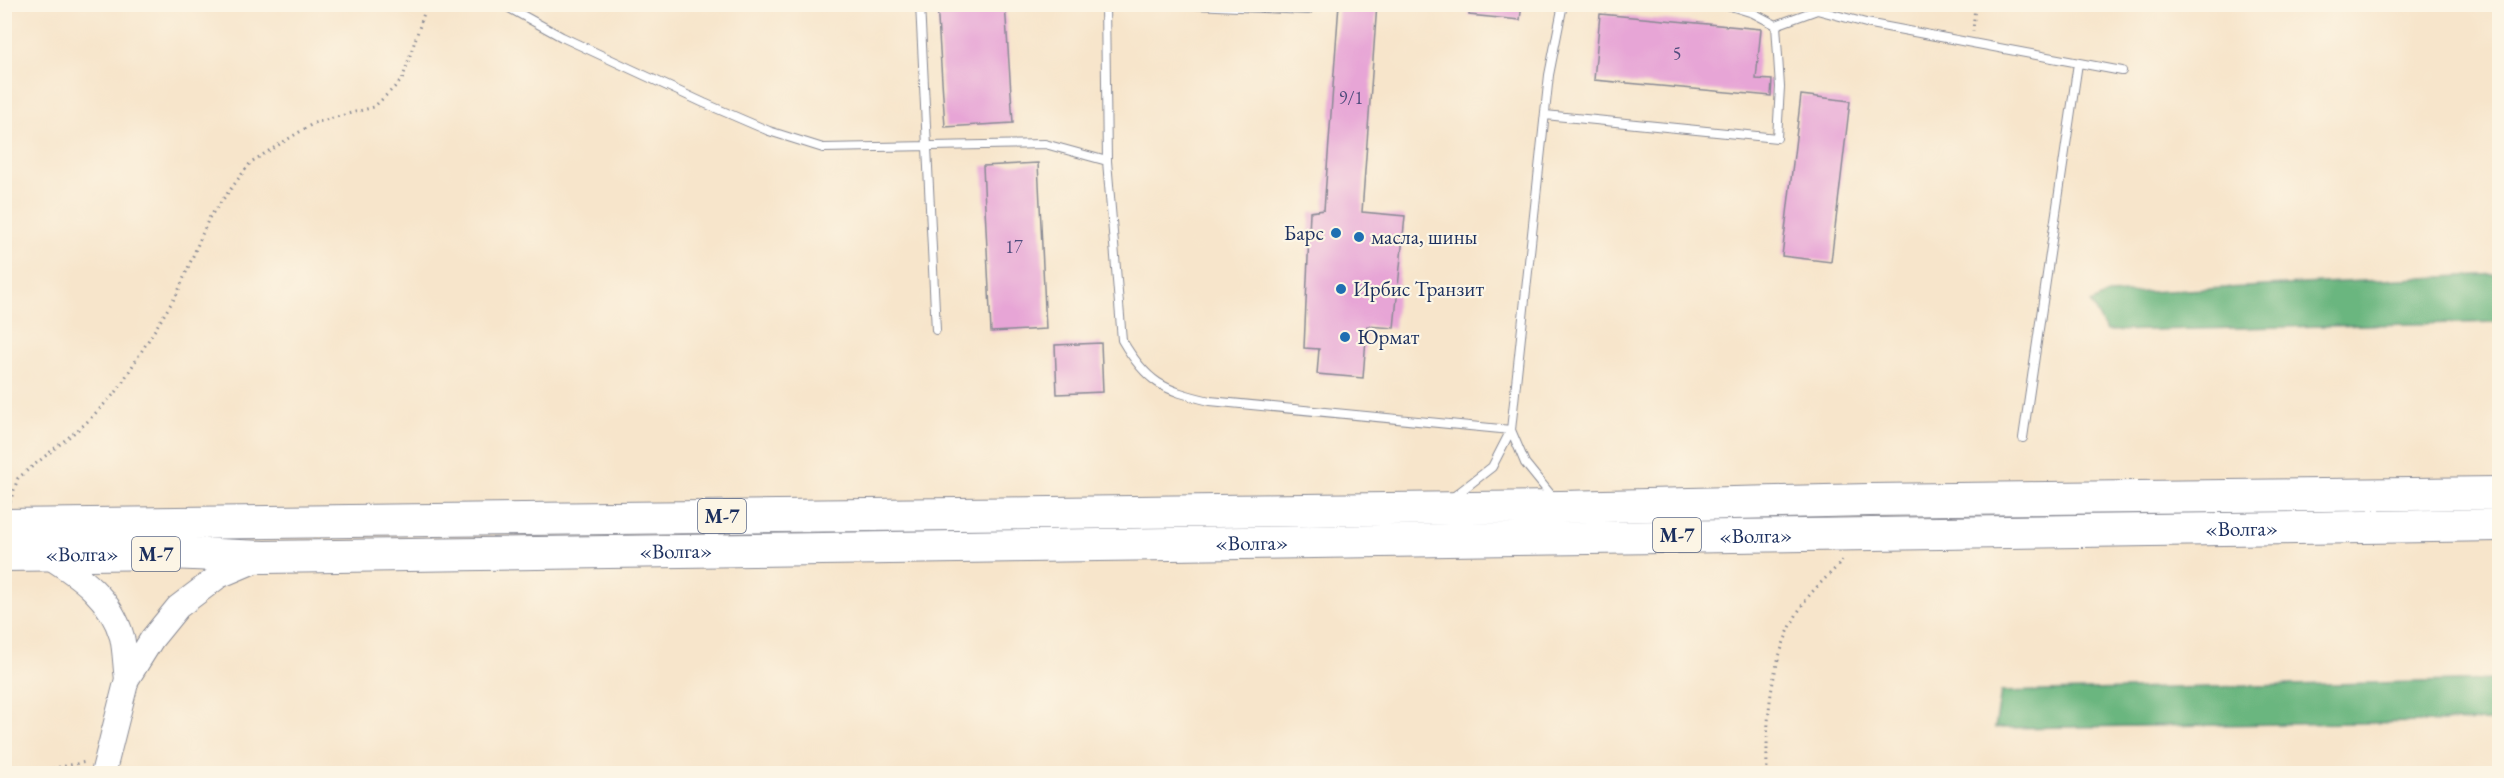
<svg xmlns="http://www.w3.org/2000/svg" width="2504" height="778" font-family="'EB Garamond',serif">
<style>
.forest{fill:#6bb67f;stroke:#43726e;stroke-width:1.5}
.building{fill:#e7a5d6}
.lines{fill:none;stroke-linecap:round;stroke-linejoin:round}
.lane-casing{stroke:#898a94;stroke-width:10}
.secondary-casing{stroke:#898a94;stroke-width:26}
.highway-casing{stroke:#898a94;stroke-width:34}
.path{stroke:#898a94;stroke-width:3;stroke-dasharray:1.5 4.5;stroke-linecap:butt}
.lane{stroke:#fff;stroke-width:8}
.secondary{stroke:#fff;stroke-width:24}
.highway{stroke:#fff;stroke-width:32}
.poi-dot{fill:#1f6fb2;stroke:#fcf5e5;stroke-width:2}
.labels{text-anchor:middle;stroke-width:4.5;stroke-linejoin:round;paint-order:stroke}
.number-label{font-size:18px;fill:#4e4c7c}
.shield{fill:#fcf5e5;stroke:#5e6a86;stroke-width:1.5}
.shield-label{font-size:20px;font-weight:bold;fill:#1b2f5e}
.poi-label{font-size:21px;fill:#1b2f5e;stroke:#fcf5e5;text-anchor:start}
.street-label{font-size:21px;fill:#1b2f5e;stroke:#fcf5e5}
</style>
<rect width="100%" height="100%" fill="#fcf5e5"/>
<filter id="ink" filterUnits="userSpaceOnUse"><feTurbulence type="fractalNoise" baseFrequency=".0167" numOctaves="2"/><feDisplacementMap in="SourceGraphic" scale="12" xChannelSelector="R" yChannelSelector="G"/><feConvolveMatrix kernelMatrix="1 2 1 2 8 2 1 2 1" color-interpolation-filters="sRGB"/></filter>
<filter id="wash" filterUnits="userSpaceOnUse"><feTurbulence type="fractalNoise" baseFrequency=".008" numOctaves="4" result="noise"/><feDisplacementMap in="SourceGraphic" scale="24" xChannelSelector="R" yChannelSelector="G"/><feGaussianBlur stdDeviation="1.35" result="paint"/><feColorMatrix in="noise" values="0 0 0 0 0 0 0 0 0 0 0 0 0 0 0 0 0 1.4 0 .05"/><feComposite in="paint" operator="in"/></filter>
<g filter="url(#wash)">
<rect width="100%" height="100%" fill="#f7e5cb"/>
<path class="forest" d="M2499 274V322L2106 331 2091 303 2108 294Z
M2499 680V721L1995 728 2001 692Z"/>
<g id="blocks">
<path class="building" d="M937 4H1005L1013 123 945 127Z
M1339 4H1377L1362 212 1405 216 1394 328 1367 326 1363 378 1317 374 1319 349 1304 348 1310 212 1324 210Z
M1470 4H1522L1520 20 1469 15Z
M1600 14 1761 29 1756 79 1772 80 1771 96 1594 80Z
M1801 95 1850 101 1831 262 1782 256Z
M1038 163 1046 329 991 332 983 166Z
M1101 343 1103 392 1057 394 1055 345Z"/>
</g>
</g>
<g filter="url(#ink)">
<use href="#blocks" fill-opacity="0" stroke="#898a94" stroke-width="1.5"/>
<g class="lines">
<g class="lane-casing">
<path id="lane" d="M502 4 562 37 704 103 769 131 823 148 1045 144 1107 161
M920 4 936 330
M1105 4 1107 161 1122 340C1147 383 1163 390 1210 401L1511 430
M1171 4 1308 10
M1776 25 1817 10 1866 23 2122 71
M1545 115 1777 138 1780 87 1776 25 1753 13 1724 4
M1511 430 1525 463 1555 500
M2023 438 2078 63
M1452 498 1492 467 1511 430 1549 75 1563 4"/>
</g>
<g class="secondary-casing">
<path id="secondary" d="M48 556C80 576 111 598 122 637 125 650 125 666 127 679
M103 774 127 679 152 639 178 607 219 576 259 559"/>
</g>
<g class="highway-casing">
<g id="highway">
<path d="M4 525 1561 507 1869 500 2500 493"/>
<path id="s1" d="M4 555 170 553 264 557 2500 525"/>
</g>
</g>
<path class="path" d="M1973 32 1975 4
M10 502 18 478 85 424 117 391 177 294 209 218 251 162 314 123 374 107 402 80 427 4
M23 774 86 762
M1767 774C1766 716 1770 657 1801 607 1812 589 1831 574 1845 558"/>
<use href="#lane" class="lane"/>
<use href="#secondary" class="secondary"/>
<use href="#highway" class="highway"/>
</g>
</g>
<g class="poi-dot">
<circle cx="1336" cy="233" r="6"/>
<circle cx="1359" cy="237" r="6"/>
<circle cx="1341" cy="289" r="6"/>
<circle cx="1345" cy="337" r="6"/>
</g>
<g class="labels">
<g class="number-label">
<text x="1677" y="60">5</text>
<text x="1351" y="104">9/1</text>
<text x="1014" y="253">17</text>
</g>
<g class="shield">
<rect x="698" y="499" width="48" height="34" rx="4.5"/>
<rect x="1653" y="518" width="48" height="34" rx="4.5"/>
<rect x="132" y="537" width="48" height="34" rx="4.5"/>
</g>
<g class="shield-label">
<text x="722" y="523">М-7</text>
<text x="1677" y="542">М-7</text>
<text x="156" y="561">М-7</text>
</g>
<g class="poi-label">
<text x="1324" y="240" text-anchor="end">Барс</text>
<text x="1371" y="244">масла, шины</text>
<text x="1353" y="296">Ирбис Транзит</text>
<text x="1357" y="344">Юрмат</text>
</g>
<g class="street-label">
<text dy="7" stroke="none"><textPath href="#s1" startOffset="2238">«Волга»</textPath></text>
<text dy="7" stroke="none"><textPath href="#s1" startOffset="1752">«Волга»</textPath></text>
<text dy="7" stroke="none"><textPath href="#s1" startOffset="1248">«Волга»</textPath></text>
<text dy="7" stroke="none"><textPath href="#s1" startOffset="672">«Волга»</textPath></text>
<text dy="7" stroke="none"><textPath href="#s1" startOffset="78">«Волга»</textPath></text>
</g>
</g>
<rect width="2504" height="778" fill="none" stroke="#fcf5e5" stroke-width="24"/>
</svg>
